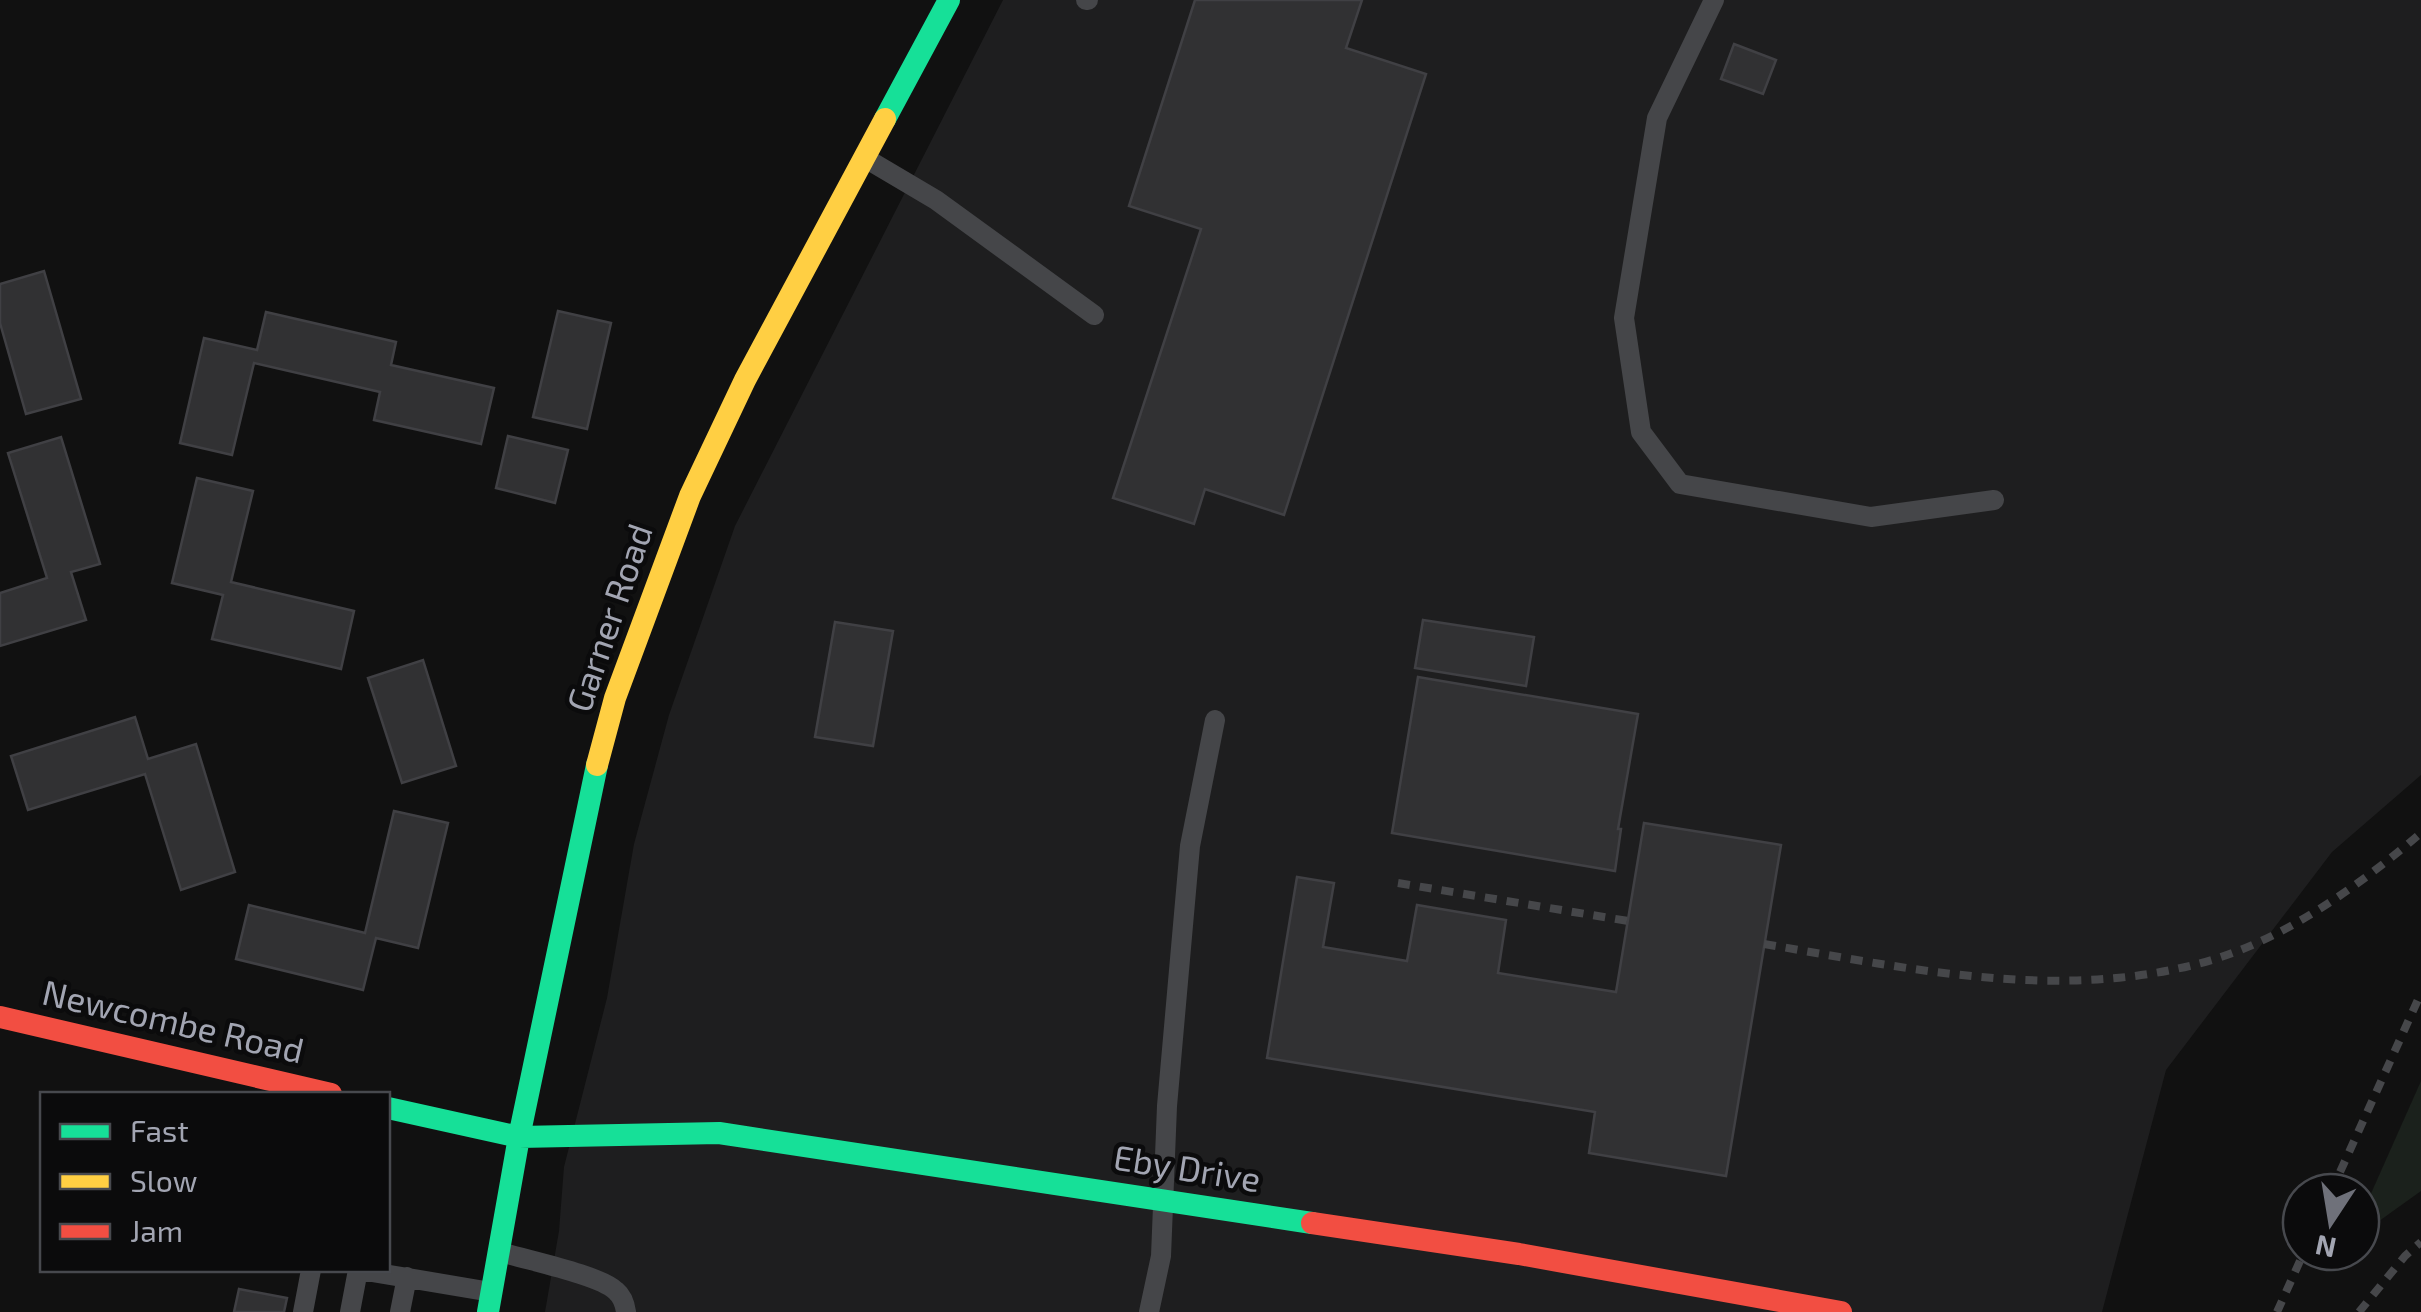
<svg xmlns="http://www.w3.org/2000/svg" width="2421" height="1312" font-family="'Exo 2',sans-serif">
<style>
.built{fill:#1e1e1f}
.green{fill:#1b211c}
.building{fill:#313133;stroke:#404044;stroke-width:2.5}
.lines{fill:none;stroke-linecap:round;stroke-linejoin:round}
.lane{stroke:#454649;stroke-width:20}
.fast{stroke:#16e098;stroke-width:22}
.slow{stroke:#ffcf43;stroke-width:22}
.jam{stroke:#f24e42;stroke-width:22}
.rail{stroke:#46474a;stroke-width:8;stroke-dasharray:12 10;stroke-linecap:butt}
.labels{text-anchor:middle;stroke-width:9;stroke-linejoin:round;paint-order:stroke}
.street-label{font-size:35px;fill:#a2a5b2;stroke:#0b0b0c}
</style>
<rect width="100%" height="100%" fill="#111"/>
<path class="built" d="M1003 0H2421V775L2332 852 2166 1070 2102 1312H545L559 1231 564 1167 607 998 634 844 669 715 735 526Z"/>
<path class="green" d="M2421 1081V1191L2361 1234V1216Z"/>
<path class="building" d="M1195 0H1362L1346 48 1426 74 1284 515 1205 489 1194 524 1113 498 1201 229 1129 206Z
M1734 44 1776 60 1763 94 1721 79Z
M44 271 81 399 26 414 0 323V284Z
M558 311 611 323 587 429 533 417Z
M266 312 396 342 391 365 494 388 481 444 374 420 380 392 254 363 232 455 180 443 204 338 257 350Z
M508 436 568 450 555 503 496 488Z
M61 437 100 564 71 572 86 620 0 646V593L47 578 8 453Z
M197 478 253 491 231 582 354 611 341 669 212 639 223 595 172 583Z
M1423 620 1534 637 1526 686 1415 668Z
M835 622 893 631 873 746 815 737Z
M423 660 456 766 402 783 368 678Z
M1418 677 1638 714 1618 829H1621L1615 871 1392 833Z
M135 717 148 759 196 744 235 872 181 890 145 774 28 810 11 756Z
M394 811 448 823 418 948 376 938 363 990 236 959 249 905 365 933Z
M1644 823 1781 845 1726 1176 1589 1153 1595 1112 1267 1058 1297 877 1334 883 1323 947 1407 961 1417 905 1506 920 1498 973 1616 992Z
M239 1289 287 1298 284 1312H234Z"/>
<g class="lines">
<path class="lane" d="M1086 0H1088
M1714 0 1657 118 1624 318 1641 432 1680 484 1871 517 1994 500
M865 158 936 200 1094 315
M501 1252C526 1260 600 1275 616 1291 622 1296 625 1305 626 1312
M360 1270 491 1292
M303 1312 311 1270
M350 1312 358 1270
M400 1312 407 1277
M1149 1312 1161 1256 1167 1106 1190 846 1215 720"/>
<path class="fast" d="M885 119 949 0
M388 1108 519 1137 719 1133 1312 1223
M488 1312 519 1137 597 765"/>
<path class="slow" d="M597 765 615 698 690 496 745 380 885 119"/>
<path class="jam" d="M0 1017 331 1094
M1312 1223 1519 1254 1841 1312"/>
<path class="rail" d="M1398 883 1628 921
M1764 944C1913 969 2066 1004 2215 959 2291 935 2361 884 2421 833
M2331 1192 2421 993
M2277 1312 2304 1252
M2359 1312 2405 1256 2421 1242"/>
</g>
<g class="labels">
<g class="street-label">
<text transform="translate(610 618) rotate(-71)" y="12">Garner Road</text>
<text transform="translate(173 1022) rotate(13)" y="12">Newcombe Road</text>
<text transform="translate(1187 1169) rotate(9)" y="12">Eby Drive</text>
</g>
</g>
<rect x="40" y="1092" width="350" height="180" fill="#0b0b0c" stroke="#47494e" stroke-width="2.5"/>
<rect x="60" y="1124" width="50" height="15" fill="#16e098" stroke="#47494e" stroke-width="2.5"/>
<text x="130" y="1142" font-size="30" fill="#a2a5b2">Fast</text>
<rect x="60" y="1174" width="50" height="15" fill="#ffcf43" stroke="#47494e" stroke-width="2.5"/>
<text x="130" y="1192" font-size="30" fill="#a2a5b2">Slow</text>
<rect x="60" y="1224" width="50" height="15" fill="#f24e42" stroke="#47494e" stroke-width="2.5"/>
<text x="130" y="1242" font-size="30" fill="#a2a5b2">Jam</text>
<g transform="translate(2331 1222) rotate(192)"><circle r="48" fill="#0b0b0c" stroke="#47494e" stroke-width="2.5"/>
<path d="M0-8L18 38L0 25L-18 38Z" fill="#6f717a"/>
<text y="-15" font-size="28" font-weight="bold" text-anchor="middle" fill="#a2a5b2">N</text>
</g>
</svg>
